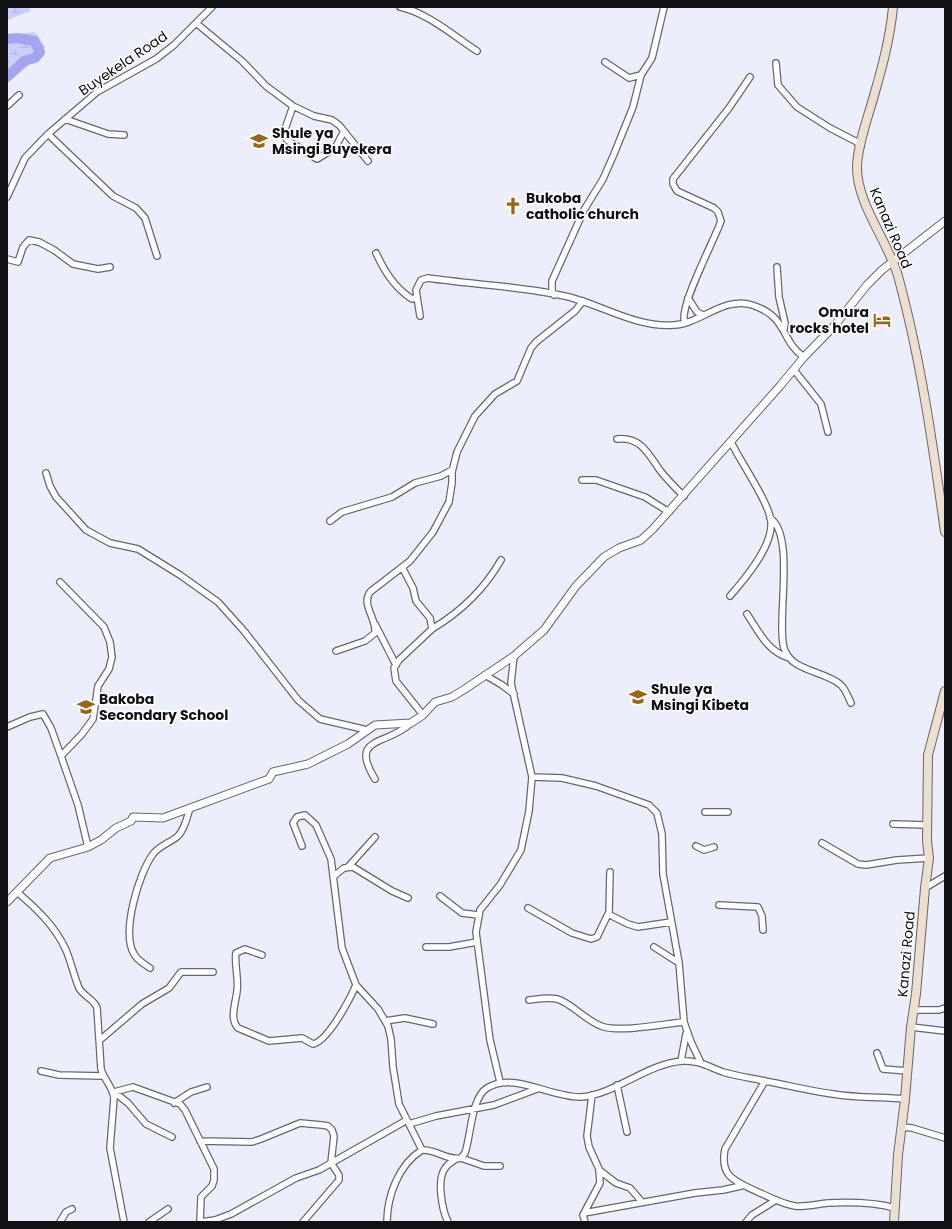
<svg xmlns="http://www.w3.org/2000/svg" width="952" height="1229" font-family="Poppins,sans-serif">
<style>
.wetland{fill:url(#wetland-marsh)}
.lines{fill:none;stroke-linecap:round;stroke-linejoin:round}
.river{stroke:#a4a5ee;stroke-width:10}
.minor-casing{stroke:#656671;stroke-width:8}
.tertiary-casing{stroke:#656671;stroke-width:9}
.secondary-casing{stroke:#656671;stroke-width:10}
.minor{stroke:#fff;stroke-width:5.5}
.tertiary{stroke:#fff;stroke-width:7}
.secondary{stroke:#ecdfcd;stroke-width:8}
.labels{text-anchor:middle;stroke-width:3.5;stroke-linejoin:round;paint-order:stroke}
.street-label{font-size:14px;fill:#101015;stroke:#fff}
.poi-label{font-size:14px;font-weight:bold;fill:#101015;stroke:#fff;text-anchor:start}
</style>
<defs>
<pattern id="wetland-marsh" width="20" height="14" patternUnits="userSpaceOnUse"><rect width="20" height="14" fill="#cccef9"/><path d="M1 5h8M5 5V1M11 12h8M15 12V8" fill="none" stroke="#aeb0d5"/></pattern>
</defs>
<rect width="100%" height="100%" fill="#edeefb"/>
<path class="wetland" d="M7 7H29L31 11 7 20Z
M34 32 38 35 45 47 41 56 7 83V36Z"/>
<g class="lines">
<path class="river" d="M7 39 18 38 34 41 40 52 35 58 24 61 7 77"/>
<g class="minor-casing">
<path id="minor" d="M400 7C426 12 454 36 477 51
M196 23 242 61 266 86 293 106 284 132 285 136 287 140 317 159 335 148 344 131
M605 62 629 78 641 75 652 58 664 7
M776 63 778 85 797 107 830 128 857 142 860 147
M7 106 19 95
M293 106 314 116 332 120 339 125 368 161
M65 119 108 134 124 135
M48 134 113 196 136 208 145 218 157 256
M7 197 25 158 48 134 97 92 156 59 174 45 212 7
M376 253C385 272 394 287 412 299L416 298
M7 259 18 262 23 247 29 240 39 242 54 250 73 264 98 269 110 267
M777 267 779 297 785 323 784 329
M554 295 552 291V281L584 210 603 179 614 154 633 107 641 75
M688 298 697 312 703 315
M420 316 416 290 421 280 428 278C475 285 523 286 569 297 604 306 637 328 674 325 700 324 724 296 752 305 789 317 780 341 804 357
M685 323C677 310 715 239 721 221L718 212 714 208 677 191 673 184V179L729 108 750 77
M794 370 821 404 828 432
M617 439C642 436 649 456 662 473 669 481 676 489 684 496
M46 473 50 486 56 497 86 530 110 543 138 549 180 575 218 602 244 631 298 700 320 719 367 730
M582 480H596L645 497 669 512
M770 518C796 536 776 621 784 648 791 672 824 670 841 685 846 690 848 697 851 703
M330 521 342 512 392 497 415 483 441 476 452 470
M402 567 413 588 416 601 430 618 432 629 399 660 394 668 396 681 423 715
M60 582 104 627 110 642 112 657 109 669 98 686 93 719 82 734 61 756 78 805 88 847
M730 596C745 579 773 546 771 522 770 504 740 461 731 442
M747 614C759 632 767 651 789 658
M375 624 396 665
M432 629C462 611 484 590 501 560
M336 651 365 641 375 633C377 619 361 605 370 592L410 561 433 532 449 502 452 483V472L457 452 475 416 495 394 517 381 531 348 536 342 575 311 583 301
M485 675 502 685 514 694
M7 727 30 717 43 714 51 728 61 756
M532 777 562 778 596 786 649 805 657 813 662 834 663 874 679 963 684 1022 691 1042 701 1063
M375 779C348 735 388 746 411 723
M705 812H728
M893 824 927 825
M822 843 858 864 866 865 897 860 929 858
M302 846 293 823 297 817 305 815 316 825 331 859 342 948 356 985 378 1009 388 1026 391 1039 393 1067 399 1104 422 1150
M696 846 704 850 714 847
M348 867 375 837
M334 876 344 868 353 867 392 891 408 898
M925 888 945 876
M17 892C37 909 55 926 66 950 71 962 74 976 79 988 84 997 94 999 97 1008L101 1069C104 1080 113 1087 114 1098L110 1148 124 1222
M440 896 462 913 478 915
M719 905 758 907 762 916 763 930
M528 908 572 933 591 939 597 937 608 914 628 924 638 927 671 922
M609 914 610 872
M426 947H449L477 942
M654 947 679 963
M262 955 245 949 236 953C234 962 239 980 237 991 236 1002 229 1019 238 1028L269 1041 302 1038 313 1044C328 1041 350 999 356 985
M150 968C144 964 137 960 134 954 121 932 139 873 153 854 160 845 170 843 178 836 185 829 187 817 190 808
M529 1000C538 999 548 997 557 999 571 1002 586 1022 604 1027 623 1032 663 1024 684 1022
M913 1010H939L945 1008
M385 1021 405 1018 433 1024
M911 1027 945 1031
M100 1040 142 1004 169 988 181 972H213
M877 1053 883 1069 908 1071
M681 1061 686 1034
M41 1071 59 1075 103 1076
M765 1081 725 1149C719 1179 738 1182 760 1193 772 1198 782 1204 795 1206 806 1207 817 1204 828 1203 851 1202 873 1202 895 1208
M500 1082 490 1040 476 932 480 910 500 885 521 850 529 811 532 777 511 683 514 656
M617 1085 627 1132
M114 1092 133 1087 180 1104 185 1110 214 1169V1180L212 1186 201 1197 200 1222
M114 1092 128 1103 146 1124 172 1137
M174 1103 191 1092 207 1087
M409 1124 436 1116 494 1105 537 1089
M901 1127 912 1128 945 1138
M200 1141 252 1142 261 1139 300 1123 322 1125 328 1126 332 1130 334 1136 331 1163 339 1175V1180L303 1222
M461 1158 484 1166H500
M599 1170 616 1183 630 1188 642 1202
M584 1213 695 1193 723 1190 741 1186
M60 1222 66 1212 72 1209
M149 1222 168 1209
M200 1222 215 1220 231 1214 296 1178 319 1170 407 1120
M387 1222C387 1196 399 1164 422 1150 436 1149 447 1161 461 1158L465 1153C471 1136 471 1098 487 1088 513 1071 551 1098 581 1097 614 1095 648 1063 683 1061 698 1060 709 1067 723 1072 736 1076 751 1078 765 1081 787 1085 810 1091 833 1094 857 1098 881 1097 905 1099
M448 1222C442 1210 436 1178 446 1167 448 1164 453 1161 456 1159
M585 1222 583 1215 600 1183 599 1169 589 1147 587 1136 592 1095
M746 1222 752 1215 776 1200"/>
</g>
<g class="tertiary-casing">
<path id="tertiary" d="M7 902 50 858 88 847 101 840 116 828 131 821 133 817 163 818 269 779 273 772 308 764 348 744 375 725 411 723 423 715 435 702 452 697 465 689 514 656 544 630 576 586 604 557 619 548 641 540 653 529 780 386 804 357 835 325 867 285 882 270 945 221"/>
</g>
<g class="secondary-casing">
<path id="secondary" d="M893 7C890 39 882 68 873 99 867 120 858 144 857 166 856 203 888 241 898 276 921 360 933 446 945 532
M894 1222 898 1155 905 1099 911 1027 916 994 925 888 929 858 927 841 928 755 945 691"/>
</g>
<use href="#minor" class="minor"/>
<use href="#tertiary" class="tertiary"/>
<use href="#secondary" class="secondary"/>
</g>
<defs>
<g id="school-bare" transform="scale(1.38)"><path d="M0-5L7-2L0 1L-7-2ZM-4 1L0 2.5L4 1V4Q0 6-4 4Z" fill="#976718" stroke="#fff" stroke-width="2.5" paint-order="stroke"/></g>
<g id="church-bare" transform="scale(1.38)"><path d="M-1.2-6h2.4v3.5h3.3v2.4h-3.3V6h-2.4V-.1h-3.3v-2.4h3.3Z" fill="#976718" stroke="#fff" stroke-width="2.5" paint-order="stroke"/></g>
<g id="hotel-bare" transform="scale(1.38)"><path d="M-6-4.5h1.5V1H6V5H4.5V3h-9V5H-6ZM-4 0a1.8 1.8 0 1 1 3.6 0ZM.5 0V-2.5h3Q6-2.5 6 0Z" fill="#976718" stroke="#fff" stroke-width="2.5" paint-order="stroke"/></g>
</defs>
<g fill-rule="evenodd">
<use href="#school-bare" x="259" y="141"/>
<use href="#church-bare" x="513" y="206"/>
<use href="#hotel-bare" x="882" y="320"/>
<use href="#school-bare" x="638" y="697"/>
<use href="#school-bare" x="86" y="707"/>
</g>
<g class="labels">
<g class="street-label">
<text transform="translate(123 63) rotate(-34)" y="5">Buyekela Road</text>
<text transform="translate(891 228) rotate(67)" y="5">Kanazi Road</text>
<text transform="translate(906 954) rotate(-85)" y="5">Kanazi Road</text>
</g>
<g class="poi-label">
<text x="272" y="138">Shule ya<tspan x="272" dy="16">Msingi Buyekera</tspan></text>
<text x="526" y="203">Bukoba<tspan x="526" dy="16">catholic church</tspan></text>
<text x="869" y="317" text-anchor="end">Omura<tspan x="869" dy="16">rocks hotel</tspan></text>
<text x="651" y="694">Shule ya<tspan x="651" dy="16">Msingi Kibeta</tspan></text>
<text x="99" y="704">Bakoba<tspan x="99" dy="16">Secondary School</tspan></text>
</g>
</g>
<rect width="952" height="1229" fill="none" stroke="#101015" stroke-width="16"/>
</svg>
